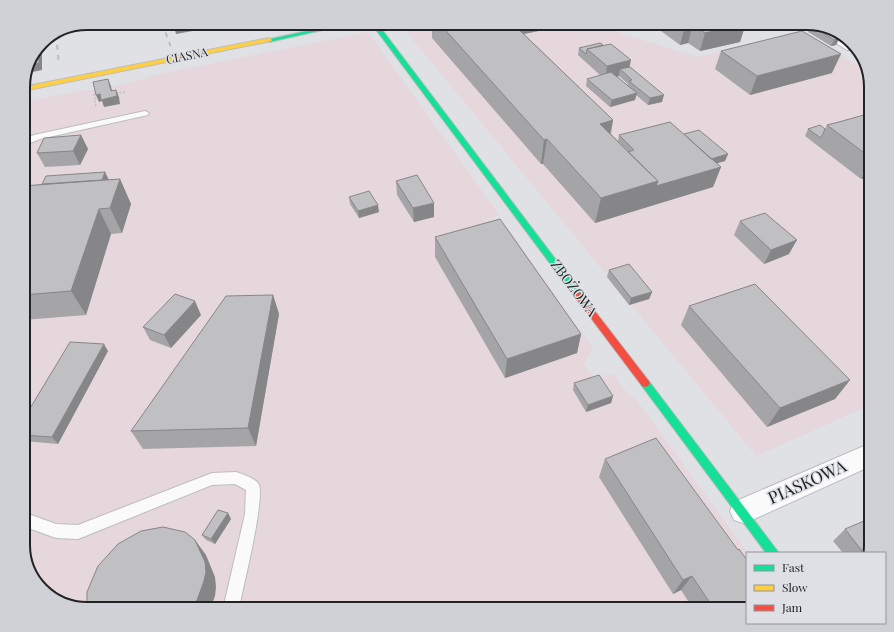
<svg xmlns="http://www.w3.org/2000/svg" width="894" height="632" font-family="'Playfair Display',serif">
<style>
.industrial{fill:#e5d7db}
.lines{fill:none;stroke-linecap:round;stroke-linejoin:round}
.lane-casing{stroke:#bdbdc0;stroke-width:2}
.street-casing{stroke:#bdbdc0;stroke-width:2}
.fast-casing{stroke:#bdbdc0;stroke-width:2}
.slow-casing{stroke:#bdbdc0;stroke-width:2}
.jam-casing{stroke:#bdbdc0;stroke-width:2}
.path{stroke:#bfbfc0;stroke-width:1.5;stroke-dasharray:2 1.5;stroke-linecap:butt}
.lane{fill:#fafafb;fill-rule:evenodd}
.street{fill:#fafafb;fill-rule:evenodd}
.fast{fill:#16e098;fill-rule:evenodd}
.slow{fill:#ffcf43;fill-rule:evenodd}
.jam{fill:#f24e42;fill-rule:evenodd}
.rail{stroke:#bdbdbf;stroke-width:2;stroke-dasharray:5 5;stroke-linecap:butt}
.wall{fill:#a5a5a7;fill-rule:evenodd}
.shaded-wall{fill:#868688}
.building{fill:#c0c0c2;stroke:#868688}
.labels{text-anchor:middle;stroke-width:3;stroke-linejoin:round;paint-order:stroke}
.far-street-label{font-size:12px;fill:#222325;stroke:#dee0e6}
.street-label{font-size:14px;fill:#222325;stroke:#dee0e6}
.near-street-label{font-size:17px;fill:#222325;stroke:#dee0e6}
.rim{fill:none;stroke:#222325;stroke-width:2}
</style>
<rect width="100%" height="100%" fill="#e0e1e4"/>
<path class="industrial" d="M435 23H609L623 34 698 57 804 32 867 71 871 87V405L756 456 404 29Z
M368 32 499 215 485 221 492 231 508 228 593 348 584 364 593 377 614 374 629 396 633 395 748 553 747 609H87L48 596 31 577 23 549V102L89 89 90 91 149 78V76Z"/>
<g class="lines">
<g class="lane-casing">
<path id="lane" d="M804 23 819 27 854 48 853 50H847Z
M145 111 149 113 148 115 40 139 23 146V140L34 135Z
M236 472C242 474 254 478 258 483 267 493 242 591 239 609H223L245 514 246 490 235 484 212 485 78 539 56 538 23 526V512L56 524 78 525 212 473Z"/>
</g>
<g class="street-casing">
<path id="street" d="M871 443V466L752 520 743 523 734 520 730 511 734 502Z"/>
</g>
<g class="fast-casing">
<path id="fast" d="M343 23H354L269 42 266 40Z
M371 23H377L581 293 582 295 581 297H575Z
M645 379 648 380 779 553H766L642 386 640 383 642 380Z"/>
</g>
<g class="slow-casing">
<path id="slow" d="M269 38 272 40 271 41 23 91V87Z"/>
</g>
<g class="jam-casing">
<path id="jam" d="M578 292 581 293 648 380 650 383 648 386 645 387 642 386 575 297 574 295Z"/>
</g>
<path class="path" d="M116 93 125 92
M94 94 96 107"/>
<use href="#lane" class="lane"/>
<use href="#street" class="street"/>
<use href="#fast" class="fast"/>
<use href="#slow" class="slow"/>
<use href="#jam" class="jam"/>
<path class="rail" d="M162 23 172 50
M56 35 59 65"/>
</g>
<path class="wall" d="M432 23H572V24L524 34 613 120 611 134 618 141 619 135 684 134 728 154 725 161 717 163 721 167 713 187 595 223 543 164H541L432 38Z
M650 23H746L740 42 700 51 688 43 680 45Z
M779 23H804L802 26 789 29Z
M811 25 839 39 836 45 831 46 808 32Z
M836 33 846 36 851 43 848 44 835 36Z
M600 43 630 67 662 102 648 105 636 95 635 100 610 107 586 86 587 79 600 75 578 55 579 48ZM619 76 628 84V86L617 77Z
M721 51 832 73 750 95 715 69Z
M871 113V176L861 179 805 136 808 129H825L827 125Z
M81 135 88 149 80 165 45 167 37 153Z
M105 172 108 180 120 179 131 204 122 233 111 234 86 315 23 320V186L42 184Z
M396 181 434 217 414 222 397 195Z
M349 197 379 212 359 218 350 204Z
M740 221 789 254 764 264 734 235Z
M435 237 581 334 577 353 505 378 435 257Z
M609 270 652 292 649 299 629 305 607 277Z
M273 295 279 314 256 446 143 449 131 431Z
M689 306 850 380 835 399 767 427 681 325Z
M201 315 171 348 150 340 143 327Z
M108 351 58 444 23 441V420Z
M574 383 613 396 611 403 586 412 573 390Z
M605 459 747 609H693L681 590 673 594 599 477Z
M228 513 231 519 215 544 206 540 202 535Z
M845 529 868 553H843L833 541Z"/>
<path class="shaded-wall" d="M173 23H208L209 28 176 34Z
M518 23H572V24L509 37 510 25Z
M746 23 740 42 700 51 705 33Z
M792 23H804L802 26 789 29Z
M693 24 688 43 680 45 685 26Z
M839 39 836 45 831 46 834 40Z
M39 50 42 54V70L28 73Z
M841 54 832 73 750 95 757 76Z
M631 60 628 74 620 69 619 76 605 80 607 66Z
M108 79 111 86 113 97 116 90 119 97 120 104 104 107 102 101 99 102 96 95 111 91Z
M637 93 635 100 610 107 612 100Z
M664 95 662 102 648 105 650 98Z
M613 120 608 145 600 124Z
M81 135 88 149 80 165 73 151Z
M547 139 543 164H541L544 140Z
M728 154 725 161 703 167 706 160Z
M871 162V176L861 179Z
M721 167 713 187 595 223 601 198 658 181Z
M105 172 112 186 99 192Z
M120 179 131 204 122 233 110 208Z
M434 203V217L414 222 413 208Z
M378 205 379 212 359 218 358 211Z
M99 209 111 234 86 315 71 291Z
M797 240 789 254 764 264 771 250Z
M652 292 649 299 629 305 631 298Z
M273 295 279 314 256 446 248 428Z
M195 301 201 315 171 348 164 335Z
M581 334 577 353 505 378 507 359Z
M104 344 108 351 58 444 52 437Z
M850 380 835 399 767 427 780 408Z
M613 396 611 403 586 412 588 405Z
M228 513 231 519 215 544 211 539Z
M195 540 206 555 215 577 216 587 215 596 210 609H191Z
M692 576 681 590 673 594 683 580Z"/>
<path class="building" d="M439 23H512L613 120 600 124 658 181 601 198 547 139 544 140Z
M680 23H746L705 33 693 24 685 26Z
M811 25H813L821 28 839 39 834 40Z
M802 31 841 54 757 76 721 51Z
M600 43 603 45 587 49 586 54 579 48Z
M611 44 631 60 607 66 587 49Z
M39 52V63L32 65Z
M630 67 664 95 650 98 629 81 632 80 620 69Z
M611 72 637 93 612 100 587 79Z
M108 79 111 91 116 90 117 96 101 100 100 94 96 95 93 82Z
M871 113V158L827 125 839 122Z
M670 122 721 167 656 186 658 181 628 152 634 150 619 135Z
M820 125 825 129 821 138 808 129Z
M699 130 728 154 711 159 684 134Z
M81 135 73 151 37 153 44 138Z
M105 172 102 180 42 184 46 176Z
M417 175 434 203 413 208 396 181Z
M120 179 110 208 99 209 71 291 23 295V186Z
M369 191 378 205 358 211 349 197Z
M765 213 797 240 771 250 740 221Z
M500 219 581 334 507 359 435 237Z
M629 264 652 292 631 298 609 270Z
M755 284 850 380 780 408 689 306Z
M175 294 195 301 164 335 143 327Z
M273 295 248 428 131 431 226 296Z
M70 342 104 344 52 437 23 435V420Z
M599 375 613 396 588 405 574 383Z
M656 438 738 550 739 549 747 560V609H714L692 576 683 580 605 459Z
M218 510 228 513 211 539 202 535Z
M871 518V545L868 553H859L862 551 845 529Z
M163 527 185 532 195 540 205 562 206 572 204 581 196 603 191 609H87V592L98 566 118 544 141 531Z"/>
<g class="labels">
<g class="far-street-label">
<text transform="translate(187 56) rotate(-11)" y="4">CIASNA</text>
</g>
<g class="street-label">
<text transform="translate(574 288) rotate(53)" y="5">ZBOŻOWA</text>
</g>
<g class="near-street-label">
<text transform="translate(807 482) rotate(-24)" y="6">PIASKOWA</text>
</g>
</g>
<path d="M0 0H894V632H0ZM87 30H807A57 57 0 0 1 864 87V545A57 57 0 0 1 807 602H87A57 57 0 0 1 30 545V87A57 57 0 0 1 87 30Z" fill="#cfd1d7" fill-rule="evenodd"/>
<path class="rim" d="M87 30H807A57 57 0 0 1 864 87V545A57 57 0 0 1 807 602H87A57 57 0 0 1 30 545V87A57 57 0 0 1 87 30Z"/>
<rect x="746" y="552" width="140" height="72" fill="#dee0e6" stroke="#939499"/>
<rect x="754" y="565" width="20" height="6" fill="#16e098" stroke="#939499"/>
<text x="782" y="572" font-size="12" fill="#222325">Fast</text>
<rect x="754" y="585" width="20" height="6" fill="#ffcf43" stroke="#939499"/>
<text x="782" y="592" font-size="12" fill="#222325">Slow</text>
<rect x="754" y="605" width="20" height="6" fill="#f24e42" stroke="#939499"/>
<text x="782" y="612" font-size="12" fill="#222325">Jam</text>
</svg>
